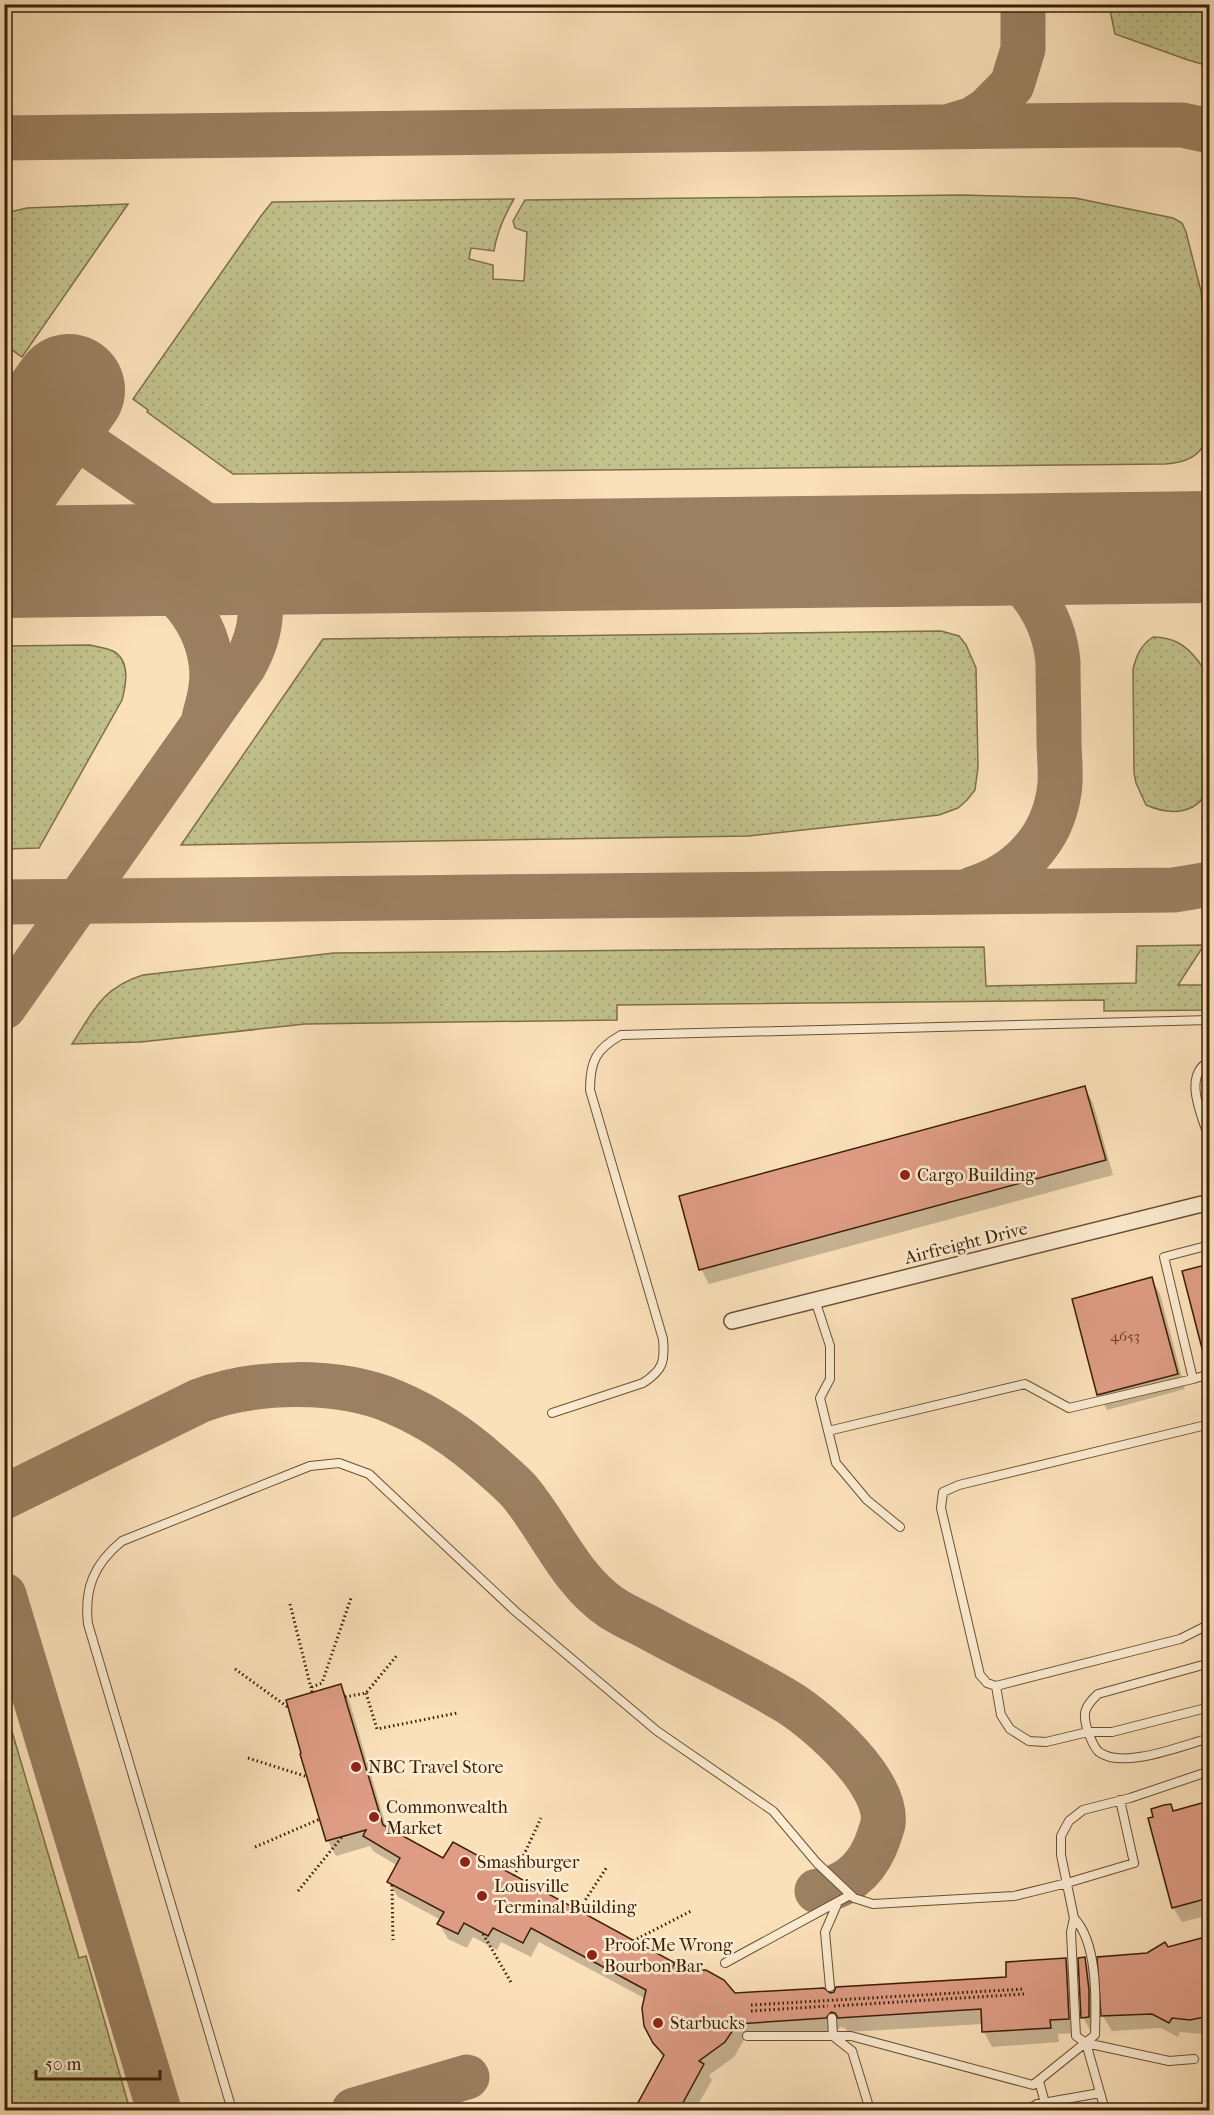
<svg xmlns="http://www.w3.org/2000/svg" width="1214" height="2115" font-family="'IM FELL French Canon',serif">
<style>
.grass{fill:url(#grass-dots);stroke:#7e704a;stroke-width:1.5}
.shadow{fill:#0003}
.lines{fill:none;stroke-linecap:round;stroke-linejoin:round}
.taxiway{stroke:#9b8061;stroke-width:45}
.runway{stroke:#9b8061;stroke-width:112}
.building{fill:#de9c84;stroke:#3b1f08;stroke-width:1.5}
.service-casing{stroke:#6b5034;stroke-width:10}
.minor-casing{stroke:#6b5034;stroke-width:18}
.path{stroke:#3b1f08;stroke-width:3;stroke-dasharray:1.5 3;stroke-linecap:butt}
.service{stroke:#fcecd2;stroke-width:8}
.minor{stroke:#fcecd2;stroke-width:15}
.poi-dot{fill:#8f2418;stroke:#fcecd2;stroke-width:2}
.labels{text-anchor:middle;stroke-width:5;stroke-linejoin:round;paint-order:stroke}
.number-label{font-size:15px;fill:#643e27}
.poi-label{font-size:18px;fill:#3b1f08;stroke:#fcecd2;text-anchor:start}
.street-label{font-size:18px;fill:#3b1f08;stroke:#fcecd2}
</style>
<defs>
<pattern id="grass-dots" width="8" height="8" patternUnits="userSpaceOnUse" patternTransform="scale(1.5)"><rect width="8" height="8" fill="#c2c28d"/><path d="M2 2h.1M6 6h.1" fill="none" stroke="#a8a678" stroke-width="1.8" stroke-linecap="round"/></pattern>
</defs>
<rect width="100%" height="100%" fill="#fbe1ba"/>
<filter id="stains"><feTurbulence type="fractalNoise" baseFrequency=".00333" numOctaves="4"/><feColorMatrix values="0 0 0 0 .2 0 0 0 0 .09 0 0 0 0 .02 0 0 0 .5 -.17"/></filter>
<radialGradient id="worn" r=".72"><stop offset=".6" stop-color="#630" stop-opacity="0"/><stop offset="1" stop-color="#630" stop-opacity=".3"/></radialGradient>
<path class="grass" d="M1109 5H1209V66L1188 60 1115 34Z
M962 195 1075 198 1173 218 1182 223 1186 232 1201 291 1203 317 1205 442C1199 458 1181 463 1165 464L233 474 147 412 148 410 133 399 261 216 272 202 514 199C504 216 497 231 494 251L471 248 469 259 493 265V279L524 281 527 232 515 228 513 221 525 200Z
M128 204 22 357 5 345V213L27 208Z
M941 631 959 636 966 645 976 668 978 767 975 790 967 800 958 808 939 815 749 836 181 845 323 639Z
M1153 637C1174 637 1187 646 1199 662 1201 666 1206 670 1207 674 1211 688 1208 709 1209 724 1210 743 1213 766 1209 784 1201 815 1171 816 1146 805L1136 783 1134 773 1133 669C1137 654 1141 645 1153 637Z
M90 645C97 647 107 648 113 651 131 661 126 685 122 700L39 848 5 849V646Z
M1204 945 1178 985H1209V1010L1104 1011V1000L617 1005V1020L305 1024 141 1042 72 1044C93 1011 103 987 143 975L334 953 984 947 986 986 1136 983 1137 946Z
M5 1708 79 1958 86 1956 130 2110H5Z"/>
<path class="shadow" d="M1085 1088 1093 1103 1113 1175 709 1284 701 1269Z
M1210 1265V1357H1209L1203 1346 1184 1272Z
M1151 1279 1160 1294 1185 1389 1107 1410 1099 1395 1074 1300Z
M340 1685 349 1700 387 1829 444 1860 673 1964 679 1974 734 1994 830 1995 1008 1979 1065 1960 1074 1975 1077 2033 1058 2034 1059 2042 992 2047 984 2032 983 2024 848 2032 845 2028 840 2027 835 2033 745 2038 734 2057 709 2075 712 2080 695 2110H630L633 2104 638 2107 663 2058 654 2042 646 1999 539 1942 531 1957 501 1942 497 1950 473 1937 467 1948 448 1939 439 1924 441 1920 398 1897 389 1882 398 1866 373 1851 370 1846 336 1856 328 1841 301 1755Z
M1210 1803V1915L1182 1922 1173 1907 1155 1818 1170 1805 1175 1813Z
M1210 1937V2033L1203 2034 1180 2032 1178 2037 1161 2028 1112 2031 1103 2016 1099 1958 1148 1954Z
M1085 1960 1093 1975 1097 2032H1091L1083 2017Z"/>
<g class="lines">
<path class="taxiway" d="M953 125 973 119 987 110 1012 85 1023 49V4
M4 138 1106 125H1182L1210 131
M4 410 8 443 4 462
M791 552C830 552 868 552 907 552 930 552 957 550 980 557 1026 572 1054 617 1058 662 1058 688 1059 715 1059 741 1059 757 1062 776 1059 792 1052 840 1018 875 972 889
M4 564C29 564 54 564 78 564 90 564 104 562 115 564 165 570 205 615 211 663 214 682 209 700 204 718
M4 902 1174 890 1210 884
M4 1007 244 666C263 632 269 592 244 558 238 551 230 545 224 538L49 418
M4 1497 199 1401C254 1380 338 1378 394 1402 430 1417 462 1439 491 1465 500 1473 511 1482 519 1491 551 1529 570 1580 612 1608 626 1617 641 1623 655 1631 699 1655 745 1676 788 1702 820 1722 889 1783 883 1824 881 1831 878 1840 875 1847 864 1872 844 1888 817 1891
M4 1595 159 2110
M354 2110 467 2077"/>
<path class="runway" d="M4 481 69 390
M4 562 1210 547"/>
</g>
<path class="building" d="M1085 1086 1106 1160 699 1270 679 1196Z
M1209 1264V1359L1205 1360 1182 1271Z
M1152 1277 1178 1374 1097 1395 1072 1299Z
M341 1684 383 1825 443 1858 453 1842 675 1963 669 1973 706 1970 724 1980 735 1993 824 1988 830 1993 834 1992 836 1987 1006 1977V1962L1066 1958 1069 2019 1050 2020 1051 2028 982 2032 981 2009 838 2018 835 2013 831 2012 826 2018 737 2024 725 2042 699 2061 704 2064 679 2110H634L664 2055 653 2043 644 2026 642 2008 646 1990 531 1928 523 1943 493 1928 488 1936 464 1923 458 1934 437 1924 444 1912 387 1882 400 1858 363 1836 366 1830 326 1841 300 1754 301 1753 286 1700Z
M1209 1801V1898L1172 1908 1148 1818 1153 1817 1151 1809 1164 1805 1171 1804 1173 1811Z
M1209 1936V2016L1190 2020 1172 2018 1169 2023 1152 2014 1101 2016 1097 1957 1147 1953 1165 1942 1168 1947Z
M1085 1957 1089 1990V2017L1081 2018 1078 1958Z"/>
<g class="lines">
<g class="service-casing">
<path id="service" d="M1210 1061C1181 1075 1203 1118 1210 1141
M1210 1245 1164 1257 1193 1379 1210 1374
M815 1300 830 1346V1379L820 1398 836 1463 867 1500 900 1527
M552 1413 643 1383C663 1370 665 1362 663 1339L590 1090C590 1061 596 1049 621 1035L1210 1020
M1210 1424 959 1485 943 1492 941 1508 980 1675 987 1683 996 1686 1180 1639 1210 1624
M828 1431 1025 1384 1069 1408 1193 1379
M1210 1663 1098 1694C1084 1707 1082 1713 1088 1732H1112L1210 1707
M996 1686 1001 1715 1010 1729 1029 1741 1046 1742 1088 1732C1091 1739 1094 1748 1099 1752 1123 1770 1183 1745 1210 1738
M725 1963 850 1895
M830 1987 825 1932 838 1902
M832 2018 833 2036 852 2051 870 2110
M747 2036H851L1033 2085 1095 2035C1096 2001 1098 1943 1074 1918
M1086 2043 1105 2110
M1194 2059 1169 2061 1086 2043 1076 2036 1071 1932 1074 1918 1061 1855V1836L1069 1821 1083 1810 1130 1798 1210 1771
M1039 2081 1045 2103
M232 2110 88 1624C84 1588 94 1564 122 1541L310 1466 339 1463 369 1474 515 1611 657 1731 773 1811 817 1863 854 1898 873 1904 1014 1896 1067 1883 1134 1863 1120 1800
M1028 2110 1037 2104 1100 2093"/>
</g>
<g class="minor-casing">
<path id="minor" d="M732 1321 1210 1202"/>
</g>
<path class="path" d="M290 1604 311 1688
M235 1669 289 1708
M312 1692V1687L322 1683 351 1598
M366 1693 377 1729 457 1713
M345 1697 366 1693 398 1654
M248 1758 308 1777
M255 1847 320 1819
M514 1876 541 1818
M392 1885 393 1940
M298 1891 342 1837
M578 1911 607 1867
M483 1934 512 1984
M633 1941 693 1910
M751 2005 1024 1989
M834 2006 1024 1994
M751 2011 828 2006
M682 2105 740 2110"/>
<use href="#service" class="service"/>
<use href="#minor" class="minor"/>
</g>
<g class="poi-dot">
<circle cx="905" cy="1175" r="6"/>
<circle cx="356" cy="1767" r="6"/>
<circle cx="374" cy="1817" r="6"/>
<circle cx="465" cy="1862" r="6"/>
<circle cx="482" cy="1896" r="6"/>
<circle cx="592" cy="1955" r="6"/>
<circle cx="658" cy="2023" r="6"/>
</g>
<g class="labels">
<g class="number-label">
<text x="1125" y="1341">4653</text>
</g>
<g class="poi-label">
<text x="917" y="1181">Cargo Building</text>
<text x="368" y="1773">NBC Travel Store</text>
<text x="386" y="1813">Commonwealth<tspan x="386" dy="21">Market</tspan></text>
<text x="477" y="1868">Smashburger</text>
<text x="494" y="1892">Louisville<tspan x="494" dy="21">Terminal Building</tspan></text>
<text x="604" y="1951">Proof Me Wrong<tspan x="604" dy="21">Bourbon Bar</tspan></text>
<text x="670" y="2029">Starbucks</text>
</g>
<g class="street-label">
<text transform="translate(966 1243) rotate(-14)" y="6">Airfreight Drive</text>
</g>
</g>
<rect width="1214" height="2115" fill="none" stroke="#fbe1ba" stroke-width="24"/>
<rect x="6" y="6" width="1202" height="2103" fill="none" stroke="#3b1f08" stroke-width="3"/>
<rect x="12" y="12" width="1190" height="2091" fill="none" stroke="#3b1f08" stroke-width="1.5"/>
<path d="M36 2070v9h124v-9" fill="none" stroke="#3b1f08" stroke-width="3"/>
<text x="45" y="2070" font-size="18" fill="#3b1f08" stroke="#fcecd2" stroke-width="4.5" paint-order="stroke">50 m</text>
<rect width="100%" height="100%" filter="url(#stains)"/>
<rect width="100%" height="100%" fill="url(#worn)"/>
</svg>
